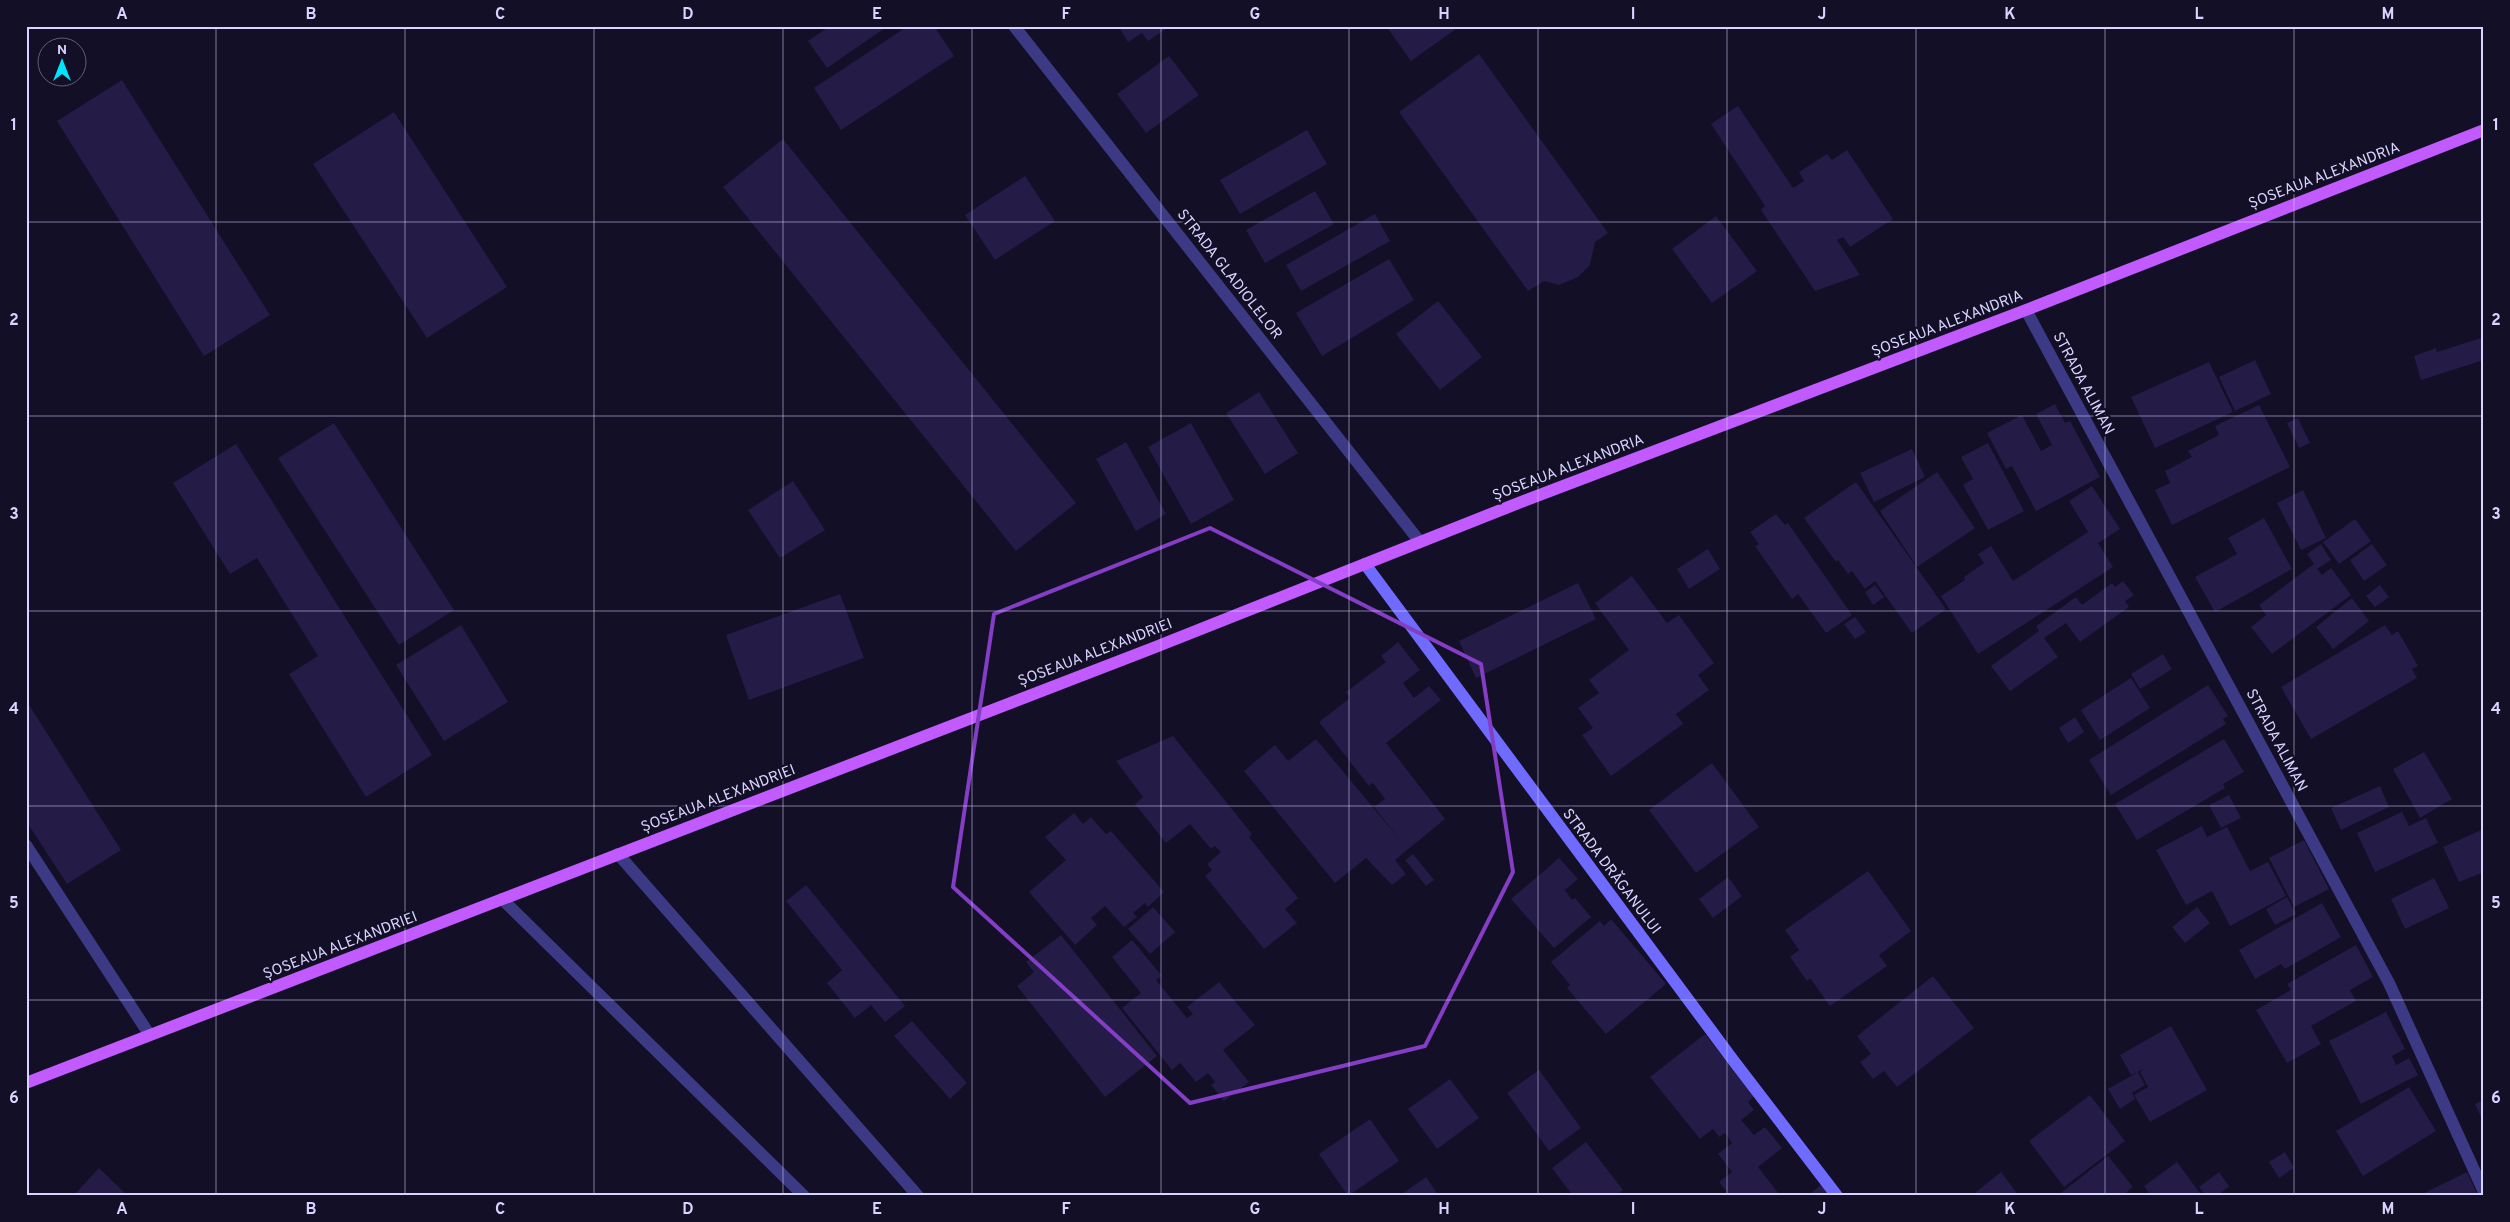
<svg xmlns="http://www.w3.org/2000/svg" width="2510" height="1222" font-family="Overpass,sans-serif">
<style>
.building{fill:#241b47}
.lines{fill:none;stroke-linecap:round;stroke-linejoin:round}
.lane{stroke:#3d3a85;stroke-width:12}
.street{stroke:#3d3a85;stroke-width:12}
.secondary{stroke:#6f6bff;stroke-width:12}
.primary{stroke:#c25bff;stroke-width:12}
.marked{fill:none;stroke:#843dc5;stroke-width:4;stroke-linejoin:round}
.grid{fill:none;stroke:#d9d4ff;stroke-width:1;stroke-opacity:0.55}
.labels{text-anchor:middle;stroke-width:4.5;stroke-linejoin:round;paint-order:stroke}
.street-label{font-size:15px;fill:#d9d4ff;stroke:#130f26}
.neatline{fill:none;stroke:#d9d4ff;stroke-width:2}
.grid-label{font-size:16px;text-anchor:middle;font-weight:bold;fill:#d9d4ff}
</style>
<rect width="100%" height="100%" fill="#130f26"/>
<path class="building" d="M830 26H888L827 68 808 41Z
M908 26H934L954 56 841 130 814 88Z
M1118 26H1171L1148 41 1142 33 1128 42Z
M1386 26H1460L1411 61Z
M1479 54 1608 233 1595 242 1590 265 1578 277 1559 285 1544 281 1528 291 1399 112Z
M1169 56 1199 95 1146 133 1117 94Z
M122 80 270 315 204 356 57 121Z
M1738 106 1793 188 1804 181 1799 172 1827 154 1832 160 1847 150 1893 219 1850 247 1843 237 1837 240 1860 275 1815 291 1761 210 1765 206 1711 124Z
M394 112 507 287 427 338 313 164Z
M1307 130 1327 164 1240 214 1220 180Z
M783 139 1076 503 1016 551 723 187Z
M1025 176 1055 221 995 260 965 215Z
M1315 191 1334 224 1265 263 1246 230Z
M1375 214 1390 241 1301 291 1286 265Z
M1716 216 1757 271 1712 303 1672 249Z
M1389 259 1414 300 1322 356 1296 313Z
M1438 301 1482 357 1440 390 1396 334Z
M2484 337V360L2421 380 2414 356 2436 348 2437 352Z
M2255 360 2271 394 2235 411 2219 377Z
M2209 362 2233 412 2155 448 2131 397Z
M1259 392 1298 453 1265 474 1226 413Z
M2055 404 2065 423 2070 421 2100 477 2036 511 2012 466 2006 469 1987 433 2022 415 2041 451 2052 445 2036 414Z
M2259 405 2290 467 2172 525 2155 490 2170 483 2165 471 2192 457 2188 451 2219 435 2215 426Z
M2298 418 2310 443 2299 448 2287 423Z
M334 423 454 610 399 645 278 458Z
M1191 423 1234 500 1191 524 1148 447Z
M1126 442 1166 514 1136 531 1096 459Z
M1988 443 2024 511 1988 530 1963 485 1973 479 1961 457Z
M236 444 432 755 366 797 289 674 318 656 257 558 230 574 173 483Z
M1912 449 1925 477 1874 502 1860 473Z
M1937 472 1975 528 1917 567 1880 511Z
M793 481 825 530 780 558 748 510Z
M1856 482 1946 609 1912 633 1875 581 1865 589 1852 571 1848 574 1838 560 1836 562 1804 518Z
M2092 486 2120 529 2098 543 2113 567 1978 654 1941 596 1965 580 1964 577 1984 563 1978 554 1991 546 2013 581 2088 532 2069 501Z
M2303 490 2326 538 2301 550 2277 503Z
M1776 514 1785 525 1788 523 1852 615 1826 633 1798 594 1792 599 1755 546 1759 544 1750 532Z
M2264 518 2292 569 2215 612 2195 577 2237 554 2228 538Z
M2355 519 2371 541 2339 564 2323 542Z
M2321 544 2331 560 2317 569 2322 575 2331 568 2351 595 2272 654 2251 627 2266 615 2259 605 2314 564 2307 554Z
M2372 544 2387 565 2364 581 2350 560Z
M1708 549 1720 569 1689 589 1677 569Z
M1632 576 1667 623 1679 615 1714 663 1698 675 1709 690 1676 714 1683 724 1611 776 1582 735 1593 728 1578 708 1599 693 1589 680 1629 650 1595 603Z
M2123 581 2134 595 2125 601 2129 607 2080 642 2066 623 2044 638 2058 657 2010 691 1991 666 2039 631 2036 626 2076 597 2082 605 2112 583 2115 587Z
M1578 583 1596 619 1476 678 1459 641Z
M1875 585 1884 597 1873 605 1865 592Z
M2380 585 2389 597 2375 607 2366 596Z
M840 594 864 658 749 700 726 635Z
M2352 598 2369 621 2333 649 2316 627Z
M1855 617 1866 632 1855 639 1844 624Z
M461 625 508 702 444 741 396 665Z
M2385 625 2392 635 2398 631 2418 666 2412 669 2417 678 2311 739 2281 687Z
M1398 642 1420 670 1403 683 1414 698 1429 686 1441 700 1386 743 1445 819 1395 860 1406 874 1392 885 1366 858 1335 883 1244 771 1275 745 1288 761 1316 739 1401 841 1374 807 1385 799 1373 783 1369 786 1319 722 1350 698 1346 692 1386 662 1381 656Z
M2163 654 2172 669 2140 689 2131 674Z
M2131 678 2150 708 2100 740 2081 710Z
M2208 685 2228 716 2223 719 2226 724 2111 795 2089 760Z
M26 700 121 850 67 884 26 821Z
M2075 717 2084 732 2068 743 2059 728Z
M1173 736 1252 834 1249 837 1298 898 1285 909 1297 923 1264 949 1205 876 1212 870 1207 864 1221 852 1215 846 1211 849 1190 824 1166 843 1135 804 1143 797 1116 761Z
M2224 739 2244 772 2223 784 2225 788 2137 840 2115 804Z
M2424 752 2452 799 2420 818 2393 769Z
M1712 763 1759 827 1696 873 1649 810Z
M2380 786 2389 807 2341 830 2331 808Z
M2229 795 2241 818 2221 828 2209 805Z
M2402 812 2409 826 2426 818 2438 843 2375 872 2357 833Z
M1074 813 1083 824 1091 817 1106 834 1111 831 1164 892 1148 907 1145 903 1133 913 1137 917 1124 927 1105 906 1091 918 1097 925 1075 945 1029 892 1066 860 1045 837Z
M2202 826 2207 837 2227 827 2250 871 2268 862 2286 896 2230 926 2212 891 2186 905 2156 850Z
M2484 829V872L2459 882 2443 847Z
M2304 840 2329 889 2294 907 2269 858Z
M1413 854 1434 880 1426 886 1405 860Z
M1559 858 1578 879 1565 890 1572 900 1575 898 1591 917 1554 948 1511 899Z
M1868 871 1911 931 1879 955 1887 966 1830 1006 1810 978 1807 981 1790 957 1799 950 1785 930Z
M1728 877 1742 896 1713 918 1699 899Z
M2434 878 2449 908 2405 929 2391 899Z
M806 885 905 1006 885 1022 871 1005 855 1018 827 983 842 970 786 901Z
M2287 897 2296 914 2275 925 2266 909Z
M2322 903 2341 937 2285 969 2281 964 2255 979 2239 950Z
M1153 907 1175 932 1150 954 1128 929Z
M2197 907 2210 923 2185 943 2172 927Z
M1611 919 1666 984 1606 1034 1567 988 1570 985 1551 962 1600 921 1604 926Z
M1061 935 1157 1056 1105 1097 1017 986 1034 972 1026 962Z
M1132 940 1162 976 1156 980 1187 1018 1193 1014 1187 1007 1219 982 1255 1025 1223 1050 1249 1082 1224 1101 1211 1085 1215 1082 1208 1073 1196 1082 1180 1063 1172 1070 1122 1008 1141 993 1112 957Z
M2356 945 2373 977 2350 990 2356 1001 2311 1026 2321 1044 2287 1063 2256 1010 2291 990 2287 984Z
M1933 976 1974 1028 1897 1087 1884 1071 1873 1079 1860 1062 1871 1054 1857 1036Z
M2386 1012 2405 1049 2392 1056 2396 1065 2409 1058 2418 1075 2361 1104 2329 1041Z
M912 1021 967 1083 950 1099 894 1036Z
M2171 1026 2207 1090 2150 1122 2134 1095 2148 1087 2140 1072 2144 1069 2131 1075 2120 1055Z
M1705 1034 1754 1096 1748 1102 1754 1110 1741 1120 1754 1135 1765 1127 1782 1148 1758 1167 1779 1194 1777 1196H1730L1719 1182 1732 1172 1718 1154 1732 1143 1725 1133 1719 1137 1713 1129 1700 1139 1650 1077Z
M1539 1070 1581 1128 1549 1151 1507 1093Z
M2138 1072 2145 1085 2132 1093 2135 1099 2120 1109 2108 1089Z
M1450 1079 1479 1118 1437 1149 1408 1109Z
M2409 1087 2436 1131 2363 1176 2336 1131Z
M2090 1095 2125 1141 2064 1187 2029 1141Z
M2484 1100V1124L2475 1104Z
M1370 1119 1399 1161 1348 1196 1319 1154Z
M1586 1142 1623 1190 1616 1196H1573L1552 1168Z
M2285 1152 2294 1168 2279 1178 2269 1162Z
M2108 1156 2133 1187 2122 1196H2057Z
M2177 1162 2202 1196H2151L2144 1186Z
M99 1168 128 1196H73Z
M2001 1172 2019 1196H1971Z
M2219 1172 2229 1186 2217 1196H2206L2199 1187Z
M2467 1172 2478 1196H2418Z
M1426 1177 1439 1196H1399Z
M1822 1184 1831 1196H1813L1811 1193Z"/>
<g class="lines">
<path class="lane" d="M26 845 149 1034
M618 854 918 1196
M502 899 804 1196"/>
<path class="street" d="M1014 26 1420 542
M2026 310 2389 983 2484 1192"/>
<path class="secondary" d="M1365 564 1733 1060 1837 1196"/>
<path class="primary" d="M26 1083 1153 648 1521 502 2026 310 2484 130"/>
</g>
<path class="marked" d="M1210 528 1481 664 1513 872 1425 1046 1190 1103 953 887 994 614Z"/>
<path class="grid" d="M216 26V1196M405 26V1196M594 26V1196M783 26V1196M972 26V1196M1161 26V1196M1349 26V1196M1538 26V1196M1727 26V1196M1916 26V1196M2105 26V1196M2294 26V1196M26 222H2484M26 416H2484M26 611H2484M26 806H2484M26 1000H2484"/>
<g class="labels">
<g class="street-label">
<text transform="translate(2324 175) rotate(-21)" y="5">ȘOSEAUA ALEXANDRIA</text>
<text transform="translate(1230 274) rotate(52)" y="5">STRADA GLADIOLELOR</text>
<text transform="translate(1947 323) rotate(-21)" y="5">ȘOSEAUA ALEXANDRIA</text>
<text transform="translate(2084 383) rotate(62)" y="5">STRADA ALIMAN</text>
<text transform="translate(1568 467) rotate(-21)" y="5">ȘOSEAUA ALEXANDRIA</text>
<text transform="translate(1095 652) rotate(-21)" y="5">ȘOSEAUA ALEXANDRIEI</text>
<text transform="translate(2277 740) rotate(62)" y="5">STRADA ALIMAN</text>
<text transform="translate(718 798) rotate(-21)" y="5">ȘOSEAUA ALEXANDRIEI</text>
<text transform="translate(1612 871) rotate(53)" y="5">STRADA DRĂGANULUI</text>
<text transform="translate(340 945) rotate(-21)" y="5">ȘOSEAUA ALEXANDRIEI</text>
</g>
</g>
<rect width="2510" height="1222" fill="none" stroke="#130f26" stroke-width="55"/>
<g transform="translate(62 62)"><circle r="24" fill="#130f26" stroke="#625e7d"/>
<path d="M0-4L9 19L0 12L-9 19Z" fill="#00e5ff"/>
<text y="-8" font-size="14" font-weight="bold" text-anchor="middle" fill="#d9d4ff">N</text>
</g>
<rect x="28" y="28" width="2454" height="1166" class="neatline"/>
<g class="grid-label">
<text x="122" y="19">A</text>
<text x="311" y="19">B</text>
<text x="500" y="19">C</text>
<text x="688" y="19">D</text>
<text x="877" y="19">E</text>
<text x="1066" y="19">F</text>
<text x="1255" y="19">G</text>
<text x="1444" y="19">H</text>
<text x="1633" y="19">I</text>
<text x="1822" y="19">J</text>
<text x="2010" y="19">K</text>
<text x="2199" y="19">L</text>
<text x="2388" y="19">M</text>
<text x="14" y="130">1</text>
<text x="2496" y="130">1</text>
<text x="14" y="325">2</text>
<text x="2496" y="325">2</text>
<text x="14" y="519">3</text>
<text x="2496" y="519">3</text>
<text x="14" y="714">4</text>
<text x="2496" y="714">4</text>
<text x="14" y="908">5</text>
<text x="2496" y="908">5</text>
<text x="14" y="1103">6</text>
<text x="2496" y="1103">6</text>
<text x="122" y="1214">A</text>
<text x="311" y="1214">B</text>
<text x="500" y="1214">C</text>
<text x="688" y="1214">D</text>
<text x="877" y="1214">E</text>
<text x="1066" y="1214">F</text>
<text x="1255" y="1214">G</text>
<text x="1444" y="1214">H</text>
<text x="1633" y="1214">I</text>
<text x="1822" y="1214">J</text>
<text x="2010" y="1214">K</text>
<text x="2199" y="1214">L</text>
<text x="2388" y="1214">M</text>
</g>
</svg>
